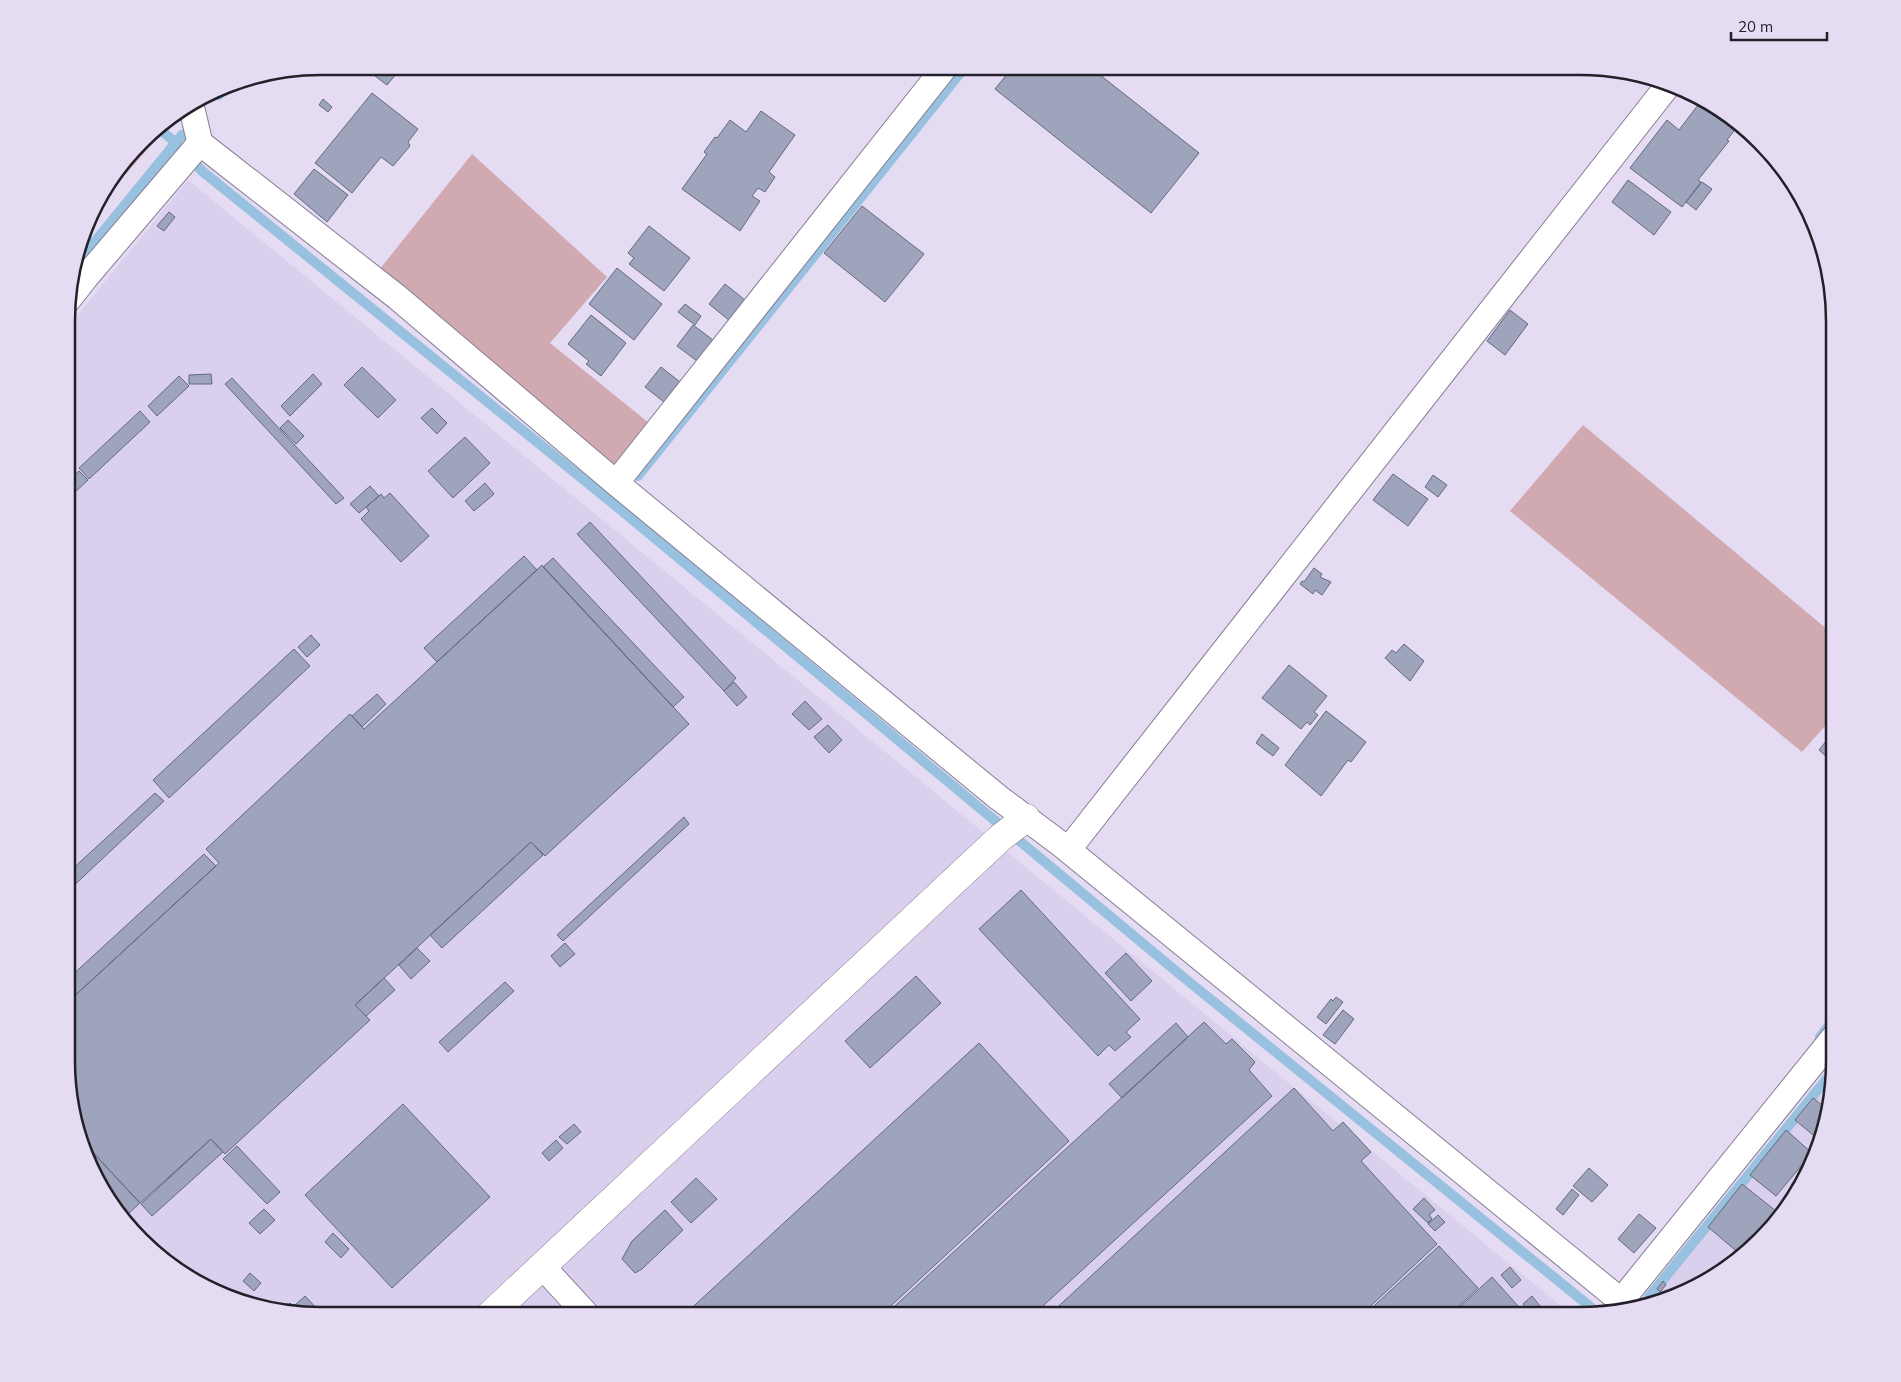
<svg xmlns="http://www.w3.org/2000/svg" width="1901" height="1382" font-family="Mulish,sans-serif">
<style>
.built{fill:#dbcfee}
.green{fill:#d1a9b1}
.lines{fill:none;stroke-linecap:round;stroke-linejoin:round}
.stream{stroke:#98c0df;stroke-width:10}
.building{fill:#9ea4bb;stroke:#63697e}
.minor-casing{stroke:#867d93;stroke-width:27}
.tertiary-casing{stroke:#867d93;stroke-width:29}
.minor{stroke:#fff;stroke-width:25}
.tertiary{stroke:#fff;stroke-width:28}
.rim{fill:none;stroke:#242029;stroke-width:2.5}
</style>
<rect width="100%" height="100%" fill="#e5dbf3"/>
<path class="built" d="M188 180 1573 1316 305 1315 239 1302 166 1263 100 1188 68 1094V327Z
M1834 1078 1815 1158 1782 1216 1748 1253 1693 1289 1647 1306Z"/>
<path class="green" d="M146 139 152 144 91 214 93 208Z
M472 154 607 277 550 343 649 423 614 464 379 270Z
M1583 425 1834 635V716L1802 752 1510 511Z"/>
<g class="lines">
<path class="stream" d="M219 95 226 85
M157 127 175 142 202 171 615 505 1188 981 1598 1313
M75 266 182 135
M638 476 965 67
M1820 1037 1834 1019
M1649 1297 1834 1070"/>
</g>
<path class="building" d="M369 66H388L397 73 387 85 367 70Z
M1013 67H1090L1199 153 1151 213 995 89Z
M372 93 418 129 408 142 410 146 393 166 381 157 352 193 315 163Z
M323 99 332 107 328 112 319 105Z
M1701 101 1737 127 1727 140 1729 141 1698 180 1701 182 1682 207 1630 168 1667 120 1679 130Z
M761 111 795 135 769 172 775 177 765 192 758 188 752 196 760 201 740 231 682 189 707 154 704 152 715 137 717 138 730 120 746 132Z
M314 169 348 195 327 222 294 194Z
M1628 180 1671 212 1654 235 1612 202Z
M1702 182 1712 189 1696 210 1686 202Z
M862 206 924 254 885 302 824 253Z
M169 212 175 217 164 231 157 226Z
M649 226 690 258 664 291 629 264 634 258 628 253Z
M617 268 662 304 634 340 589 304Z
M725 284 745 300 730 321 709 304Z
M685 304 701 316 695 325 678 312Z
M1510 310 1528 324 1505 355 1487 341Z
M591 315 626 343 601 376 586 364 589 361 568 344Z
M693 325 713 340 697 361 677 346Z
M362 367 396 400 378 418 344 385Z
M661 367 680 382 664 402 645 387Z
M211 374 212 384H189V375Z
M313 374 322 384 290 416 281 406Z
M179 376 189 386 157 416 148 406Z
M232 378 344 498 336 504 225 384Z
M432 408 447 423 437 434 421 418Z
M140 411 150 422 89 479 79 468Z
M288 420 304 436 296 444 280 428Z
M465 437 490 463 453 498 428 471Z
M79 471 88 480 74 493 68 487V481Z
M1393 474 1428 499 1408 526 1373 500Z
M1433 475 1447 485 1438 497 1425 487Z
M485 483 494 494 474 511 465 501Z
M370 486 379 496 359 513 350 504Z
M390 493 429 536 401 562 361 519 369 511 366 507 379 496 381 494 384 498Z
M590 522 736 678 724 691 577 534Z
M524 556 537 570 437 662 424 648Z
M553 558 684 697 673 707 543 567Z
M542 565 689 724 545 856 531 842 355 1005 370 1020 225 1154 211 1139 140 1203 86 1145 68 1094V1002L219 863 206 849 350 714 364 729Z
M1314 568 1322 574 1320 577 1331 582 1322 595 1315 590 1313 594 1300 584 1302 581 1304 582Z
M311 635 320 645 307 657 298 647Z
M1404 644 1424 661 1410 681 1385 658 1392 650 1396 653Z
M294 649 310 666 169 798 153 780Z
M1289 665 1327 696 1314 712 1318 715 1310 725 1307 722 1301 729 1262 698Z
M734 682 747 697 737 706 724 691Z
M377 694 386 704 362 727 352 716Z
M805 701 822 719 809 730 792 714Z
M1326 711 1366 742 1351 762 1348 760 1321 796 1285 765Z
M828 725 842 740 829 753 814 737Z
M1834 731V763L1819 750Z
M1262 734 1279 748 1273 756 1256 743Z
M155 793 164 801 68 891V873Z
M684 817 689 824 563 941 557 935Z
M531 842 543 855 442 948 430 935Z
M204 854 216 866 68 1002V979Z
M1021 890 1140 1019 1126 1032 1131 1037 1115 1051 1109 1045 1098 1056 979 929Z
M565 943 575 954 560 967 551 956Z
M417 948 430 961 411 979 399 965Z
M1126 953 1152 981 1131 1001 1105 973Z
M916 976 941 1003 870 1068 845 1041Z
M384 978 395 990 366 1016 355 1005Z
M505 982 514 991 448 1052 439 1042Z
M1336 997 1343 1002 1326 1024 1317 1017 1331 999 1333 1001Z
M1343 1010 1354 1019 1335 1044 1323 1035Z
M1204 1022 1226 1044 1232 1039 1255 1062 1249 1070 1272 1096 1032 1316 885 1315Z
M1176 1023 1188 1037 1122 1098 1109 1084Z
M979 1043 1069 1141 881 1315H684Z
M1294 1088 1333 1131 1343 1122 1371 1152 1361 1161 1437 1244 1360 1316H1048Z
M1813 1098 1827 1109 1819 1140 1795 1120Z
M403 1104 490 1197 392 1288 305 1195Z
M574 1124 581 1132 567 1144 559 1137Z
M1786 1130 1812 1153 1776 1196 1750 1175Z
M211 1139 223 1152 152 1216 141 1204Z
M556 1140 563 1148 549 1161 542 1153Z
M86 1145 140 1203 127 1215 99 1184Z
M237 1146 280 1192 267 1204 223 1159Z
M1589 1168 1608 1185 1592 1202 1573 1186Z
M696 1178 717 1199 691 1223 671 1202Z
M1742 1184 1776 1211 1741 1255 1708 1227Z
M1572 1189 1579 1195 1563 1215 1556 1209Z
M1424 1198 1435 1210 1429 1215 1432 1219 1428 1223 1413 1209Z
M264 1209 275 1220 260 1234 249 1223Z
M665 1210 683 1230 642 1269 635 1273 622 1259 632 1241Z
M1639 1214 1656 1228 1634 1253 1618 1239Z
M1438 1215 1445 1222 1435 1231 1428 1224Z
M333 1233 349 1249 341 1258 325 1242Z
M1439 1246 1478 1288 1448 1316H1363Z
M1510 1267 1521 1280 1512 1288 1501 1275Z
M250 1273 261 1283 254 1291 243 1281Z
M1492 1277 1527 1316H1450Z
M1663 1281 1666 1285 1660 1292 1657 1289Z
M305 1296 321 1313 318 1315H302L294 1306Z
M1532 1296 1540 1306 1531 1313 1523 1304Z
M290 1303 302 1315 283 1311Z"/>
<g class="lines">
<g class="minor-casing">
<path id="minor" d="M192 109 200 143
M68 300 86 277 200 143 397 297 616 483 999 798 1062 845 1631 1309
M616 483 945 67
M1068 850 1669 84
M543 1267 587 1315
M1621 1301 1834 1037"/>
</g>
<g class="tertiary-casing">
<path id="tertiary" d="M490 1315 1000 838 1026 818"/>
</g>
<use href="#minor" class="minor"/>
<use href="#tertiary" class="tertiary"/>
</g>
<path d="M0 0H1901V1382H0ZM321 75H1580A246 246 0 0 1 1826 321V1061A246 246 0 0 1 1580 1307H321A246 246 0 0 1 75 1061V321A246 246 0 0 1 321 75Z" fill="#e5dbf3" fill-rule="evenodd"/>
<path class="rim" d="M321 75H1580A246 246 0 0 1 1826 321V1061A246 246 0 0 1 1580 1307H321A246 246 0 0 1 75 1061V321A246 246 0 0 1 321 75Z"/>
<path d="M1731 32v8h96v-8" fill="none" stroke="#242029" stroke-width="2.5"/>
<text x="1738" y="32" font-size="15" fill="#242029" stroke="#e5dbf3" stroke-width="4" paint-order="stroke">20 m</text>
</svg>
